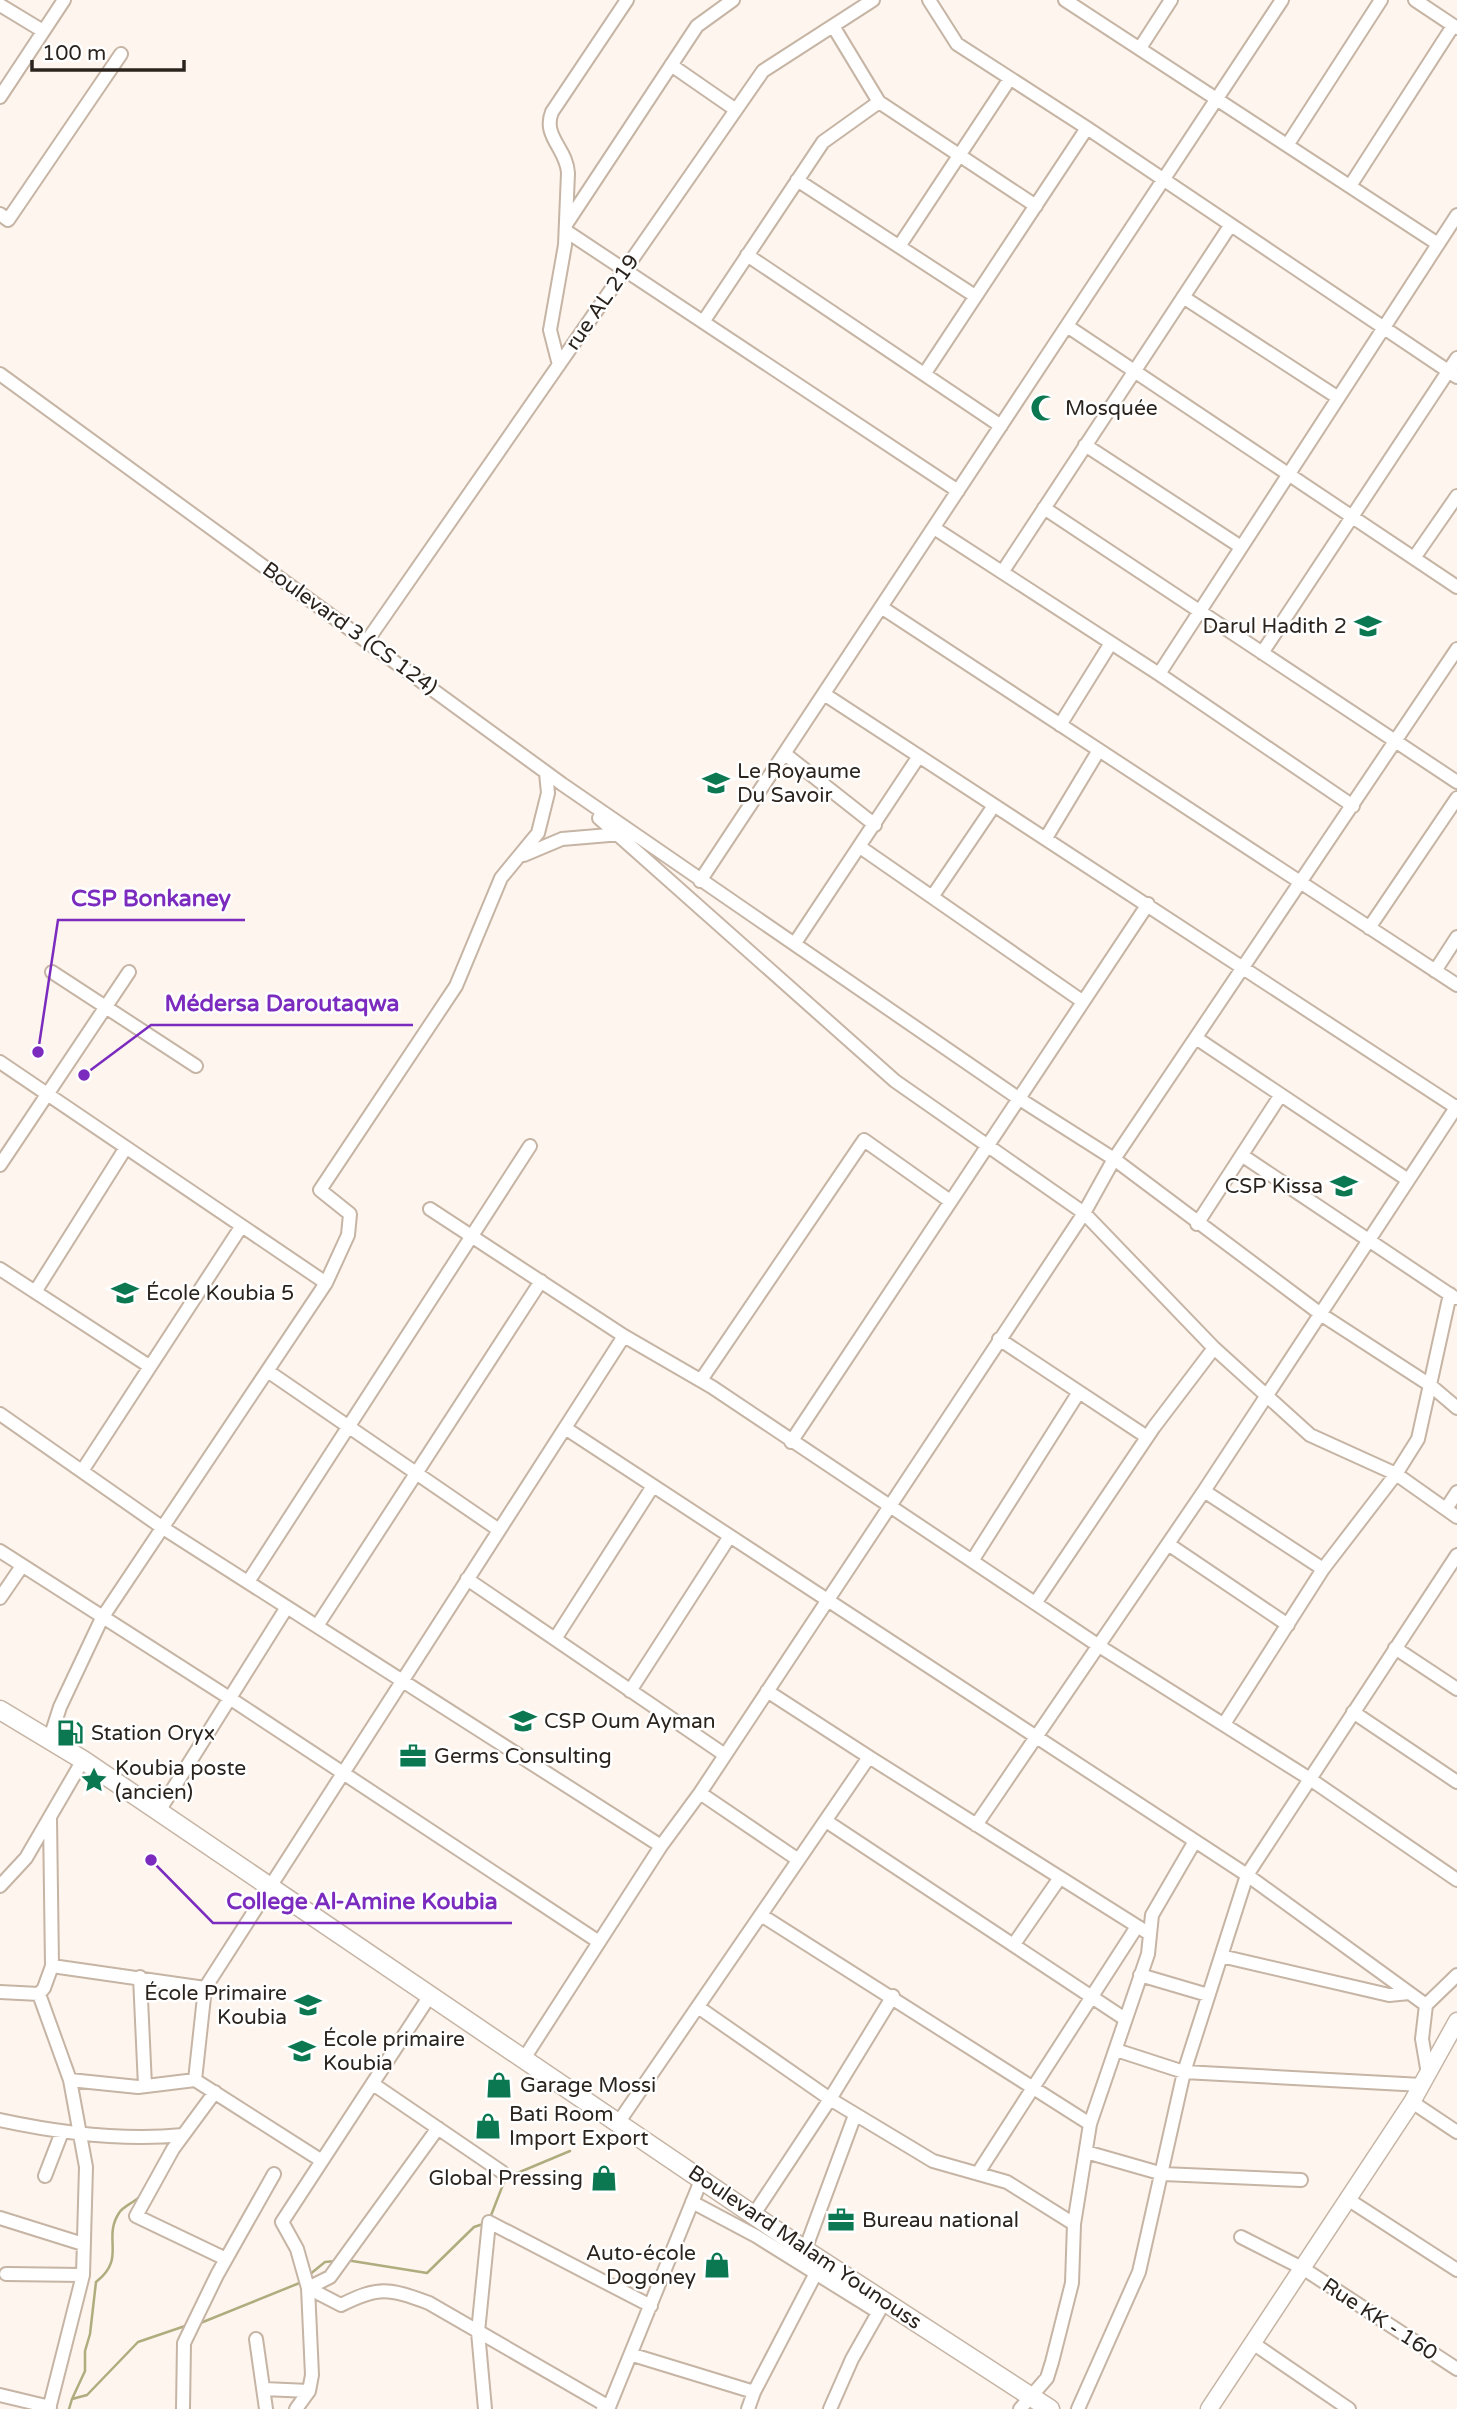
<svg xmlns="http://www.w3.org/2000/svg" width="1457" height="2409" font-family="'Varela Round',sans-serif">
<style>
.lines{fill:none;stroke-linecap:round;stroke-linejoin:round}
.stream{stroke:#b0ac7e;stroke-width:2.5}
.street-casing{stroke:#c6b4a4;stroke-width:16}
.secondary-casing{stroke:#c6b4a4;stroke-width:19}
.primary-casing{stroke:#c6b4a4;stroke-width:21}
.street{stroke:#fff;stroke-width:12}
.secondary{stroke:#fff;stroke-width:16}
.primary{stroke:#fff;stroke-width:18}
.labels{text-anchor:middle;stroke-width:5;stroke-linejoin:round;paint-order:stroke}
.street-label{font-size:21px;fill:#2b241e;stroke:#fff}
.poi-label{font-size:21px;fill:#2b241e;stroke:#fff;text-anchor:start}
.leader{fill:none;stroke:#7b2cbf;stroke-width:2.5}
.callout-dot{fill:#7b2cbf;stroke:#fff;stroke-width:2.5}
.callout-label{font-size:23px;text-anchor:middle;font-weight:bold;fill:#7b2cbf;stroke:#fff;stroke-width:5;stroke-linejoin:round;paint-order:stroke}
</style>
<rect width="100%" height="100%" fill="#fdf5ee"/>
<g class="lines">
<path class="stream" d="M490 2218 504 2182 515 2174 570 2151
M346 2260 427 2273 474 2227 483 2224
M309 2275 325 2262 336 2261
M198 2324 302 2282
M72 2399 85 2371V2351L90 2334 96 2282C127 2258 102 2239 119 2213 123 2206 134 2203 140 2196
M69 2409 72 2399 87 2395 138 2342 188 2325"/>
<g class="street-casing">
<path id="street" d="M929 0 957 44 1087 128 1457 377
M1065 0 1438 244
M1415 0 1457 28
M0 5 43 31
M833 26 879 102 1036 206
M1140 48 1171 0
M671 65 736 110
M0 97 64 0
M1288 144 1381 0
M797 180 975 296
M1350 186 1453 26
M0 214 8 220 121 54
M567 223 697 26 733 0
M566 231 958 491
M900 245 1009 80
M747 255 1001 426
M1183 297 1337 397
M703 322 823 142 879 102
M1067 326 1457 587
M559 365 550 330 565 245 568 173C567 149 542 136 552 112L627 0
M925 373 1087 128
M0 374 562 784 1018 1098 1114 1159 1322 1315 1430 1385 1457 1408
M1085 445 1241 547
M1044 508 1457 782
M934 528 1159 674 1353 806
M1414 558 1457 496
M1003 571 1230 226
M881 607 1457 985
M367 641 763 71 873 0
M1262 653 1457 358
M1159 674 1457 215
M824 694 1457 1108
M1060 725 1111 643
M785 754 875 825
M599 818 895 1081 1084 1213 1214 1348 1310 1435 1396 1474 1457 1517
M1046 838 1099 750
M860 847 1082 1001
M524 855 562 839 621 834
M700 881 1282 0
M932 897 993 807
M1369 928 1457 798
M795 943 919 756
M1435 971 1457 937
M52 972 196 1066
M1196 1038 1408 1180
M0 1062 326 1283
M1243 1156 1455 1298
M0 1165 129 972
M430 1209 624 1336 712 1387 1099 1646 1310 1779 1457 1880
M1197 1224 1280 1096
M0 1269 149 1366
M35 1292 125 1149
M999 1339 1147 1437
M269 1372 499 1530
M701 1380 864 1140 950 1201
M0 1414 163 1528 661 1846
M565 1428 1247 1875 1426 2005 1422 2039 1428 2074
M791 1442 1148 904
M82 1471 241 1227
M1204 1491 1323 1569
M1446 1509 1457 1492
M1168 1544 1288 1625
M0 1551 231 1699 599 1942
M972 1561 1079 1392
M467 1579 725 1755
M248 1582 530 1146
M0 1598 22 1566
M1036 1602 1154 1427 1214 1348
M317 1626 541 1281
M555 1639 653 1486
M1395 1648 1457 1689
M630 1691 730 1536
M1353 1712 1457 1782
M1224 1724 1323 1569 1396 1474 1418 1439 1450 1294
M50 1738 60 1707 102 1618 326 1283 348 1235 350 1214 320 1190 456 986 501 878 538 833 548 793 546 773
M869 1757 1148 1933
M700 1793 797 1859
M159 1811 287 1607
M826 1821 1125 2019
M976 1825 1204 1491 1457 1106
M0 1886 26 1858 83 1760
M761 1915 1090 2124
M1014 1944 1059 1879
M1221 1956 1389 1995 1409 1993
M52 1966 205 1988
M1140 1975 1208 1995
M140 1977 145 2086
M0 1992 39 1994
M1426 2005 1457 1975
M698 2007 830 2099 933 2161 1007 2182 1074 2224
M1116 2050 1184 2072 1422 2085
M525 2057 661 1846 700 1793 1084 1213 1114 1159 1457 649
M70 2080 138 2087 195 2080 322 2161
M195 2080 205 1988 624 1336
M373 2084 502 2172
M215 2092 173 2149 136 2216 226 2259
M1412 2102 1457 2132
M0 2120C60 2133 122 2141 183 2135
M618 2123 869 1757 767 1691
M1086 2152 1163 2174 1301 2180
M978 2173 1136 1928
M45 2176 62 2132
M1349 2200 1457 2270
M692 2202 756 2236 878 2312
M754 2214 830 2099 893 1996
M0 2218 83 2244
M1241 2237 1304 2269 1457 2369
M805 2250 855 2115
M6 2274 83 2275
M308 2288 341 2305C379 2286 388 2288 429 2303L609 2407
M308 2288 330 2277 438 2128
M256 2339 266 2409
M1254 2344 1349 2409
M633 2355 754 2392
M264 2389 309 2391
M0 2395 50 2407
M49 2409 83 2275 86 2167 70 2080 39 1994 44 1988 52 1966 50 1818
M183 2409 184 2343 217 2275 274 2174
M296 2409 309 2391 312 2375 308 2288 297 2249 282 2222 431 1994
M485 2409 478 2332 489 2222 651 2306
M603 2409 609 2407 702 2178
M748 2409 754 2392 816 2273
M830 2409 852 2359 882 2306
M1020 2409 1047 2378 1052 2362 1072 2283 1074 2224 1090 2124 1148 1954 1152 1915 1195 1841
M1078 2409 1139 2272 1184 2072 1247 1875 1457 1555"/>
</g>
<g class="secondary-casing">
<path id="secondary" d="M1209 2409 1412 2102 1457 2021"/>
</g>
<g class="primary-casing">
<path id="primary" d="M0 1710 83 1760 805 2250 1050 2409"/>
</g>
<use href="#street" class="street"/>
<use href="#secondary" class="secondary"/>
<use href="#primary" class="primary"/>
</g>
<defs>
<g id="mosque-bare" transform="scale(2.1)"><path d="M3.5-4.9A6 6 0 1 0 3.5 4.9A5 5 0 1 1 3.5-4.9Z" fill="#0c7852" stroke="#fff" stroke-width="2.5" paint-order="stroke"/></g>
<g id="school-bare" transform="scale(2.1)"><path d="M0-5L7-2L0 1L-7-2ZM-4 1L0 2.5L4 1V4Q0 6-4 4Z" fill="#0c7852" stroke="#fff" stroke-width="2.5" paint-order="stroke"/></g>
<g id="fuel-bare" transform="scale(2.1)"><path d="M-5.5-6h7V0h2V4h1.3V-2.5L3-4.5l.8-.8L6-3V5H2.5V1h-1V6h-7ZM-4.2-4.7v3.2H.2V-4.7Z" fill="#0c7852" stroke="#fff" stroke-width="2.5" paint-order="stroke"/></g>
<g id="office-bare" transform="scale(2.1)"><path d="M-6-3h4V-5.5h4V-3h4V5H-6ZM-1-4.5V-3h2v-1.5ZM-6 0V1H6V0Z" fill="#0c7852" stroke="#fff" stroke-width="2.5" paint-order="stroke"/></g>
<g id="sight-bare" transform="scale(2.1)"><path d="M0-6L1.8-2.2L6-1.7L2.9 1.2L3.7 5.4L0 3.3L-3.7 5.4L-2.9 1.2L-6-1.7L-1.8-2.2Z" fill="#0c7852" stroke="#fff" stroke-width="2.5" paint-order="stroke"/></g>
<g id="shop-bare" transform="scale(2.1)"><path d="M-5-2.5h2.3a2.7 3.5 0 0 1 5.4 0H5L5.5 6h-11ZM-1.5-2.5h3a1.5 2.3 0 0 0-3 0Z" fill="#0c7852" stroke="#fff" stroke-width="2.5" paint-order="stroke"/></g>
</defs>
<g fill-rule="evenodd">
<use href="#mosque-bare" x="1044" y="408"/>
<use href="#school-bare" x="1368" y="626"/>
<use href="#school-bare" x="716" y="783"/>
<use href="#school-bare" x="1344" y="1186"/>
<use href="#school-bare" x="125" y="1293"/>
<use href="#school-bare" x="523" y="1721"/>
<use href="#fuel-bare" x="70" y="1733"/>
<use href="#office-bare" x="413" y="1756"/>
<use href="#sight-bare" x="94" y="1780"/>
<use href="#school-bare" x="308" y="2005"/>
<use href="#school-bare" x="302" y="2051"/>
<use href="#shop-bare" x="499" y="2085"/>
<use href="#shop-bare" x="488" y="2126"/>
<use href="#shop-bare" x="604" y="2178"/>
<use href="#office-bare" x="841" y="2220"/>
<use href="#shop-bare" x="717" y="2265"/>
</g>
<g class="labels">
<g class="street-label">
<text transform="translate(602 302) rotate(-55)" y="7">rue AL 219</text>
<text transform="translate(350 628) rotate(36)" y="7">Boulevard 3 (CS 124)</text>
<text transform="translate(805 2247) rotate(34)" y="7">Boulevard Malam Younouss</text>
<text transform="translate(1380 2319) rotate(33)" y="7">Rue KK - 160</text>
</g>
<g class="poi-label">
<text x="1065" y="415">Mosquée</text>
<text x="1347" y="633" text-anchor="end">Darul Hadith 2</text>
<text x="737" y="778">Le Royaume<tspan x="737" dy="24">Du Savoir</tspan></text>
<text x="1323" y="1193" text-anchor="end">CSP Kissa</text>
<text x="146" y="1300">École Koubia 5</text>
<text x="544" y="1728">CSP Oum Ayman</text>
<text x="91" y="1740">Station Oryx</text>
<text x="434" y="1763">Germs Consulting</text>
<text x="115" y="1775">Koubia poste<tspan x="115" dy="24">(ancien)</tspan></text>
<text x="287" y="2000" text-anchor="end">École Primaire<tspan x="287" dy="24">Koubia</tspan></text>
<text x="323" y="2046">École primaire<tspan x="323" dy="24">Koubia</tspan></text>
<text x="520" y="2092">Garage Mossi</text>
<text x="509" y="2121">Bati Room<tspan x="509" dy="24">Import Export</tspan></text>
<text x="583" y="2185" text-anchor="end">Global Pressing</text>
<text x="862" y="2227">Bureau national</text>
<text x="696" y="2260" text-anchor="end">Auto-école<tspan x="696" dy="24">Dogoney</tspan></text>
</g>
</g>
<path class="leader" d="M38 1052L58 920H245M84 1075L151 1025H413M151 1860L213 1923H512"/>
<g class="callout-dot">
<circle cx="38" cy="1052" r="7"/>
<circle cx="84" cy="1075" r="7"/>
<circle cx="151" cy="1860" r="7"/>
</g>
<g class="callout-label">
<text x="151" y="906">CSP Bonkaney</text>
<text x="282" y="1011">Médersa Daroutaqwa</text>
<text x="362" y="1909">College Al-Amine Koubia</text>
</g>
<path d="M32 60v10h152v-10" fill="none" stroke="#2b241e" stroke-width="3.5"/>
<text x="42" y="60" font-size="21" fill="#2b241e" stroke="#ffffff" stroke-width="5" paint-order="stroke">100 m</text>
</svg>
